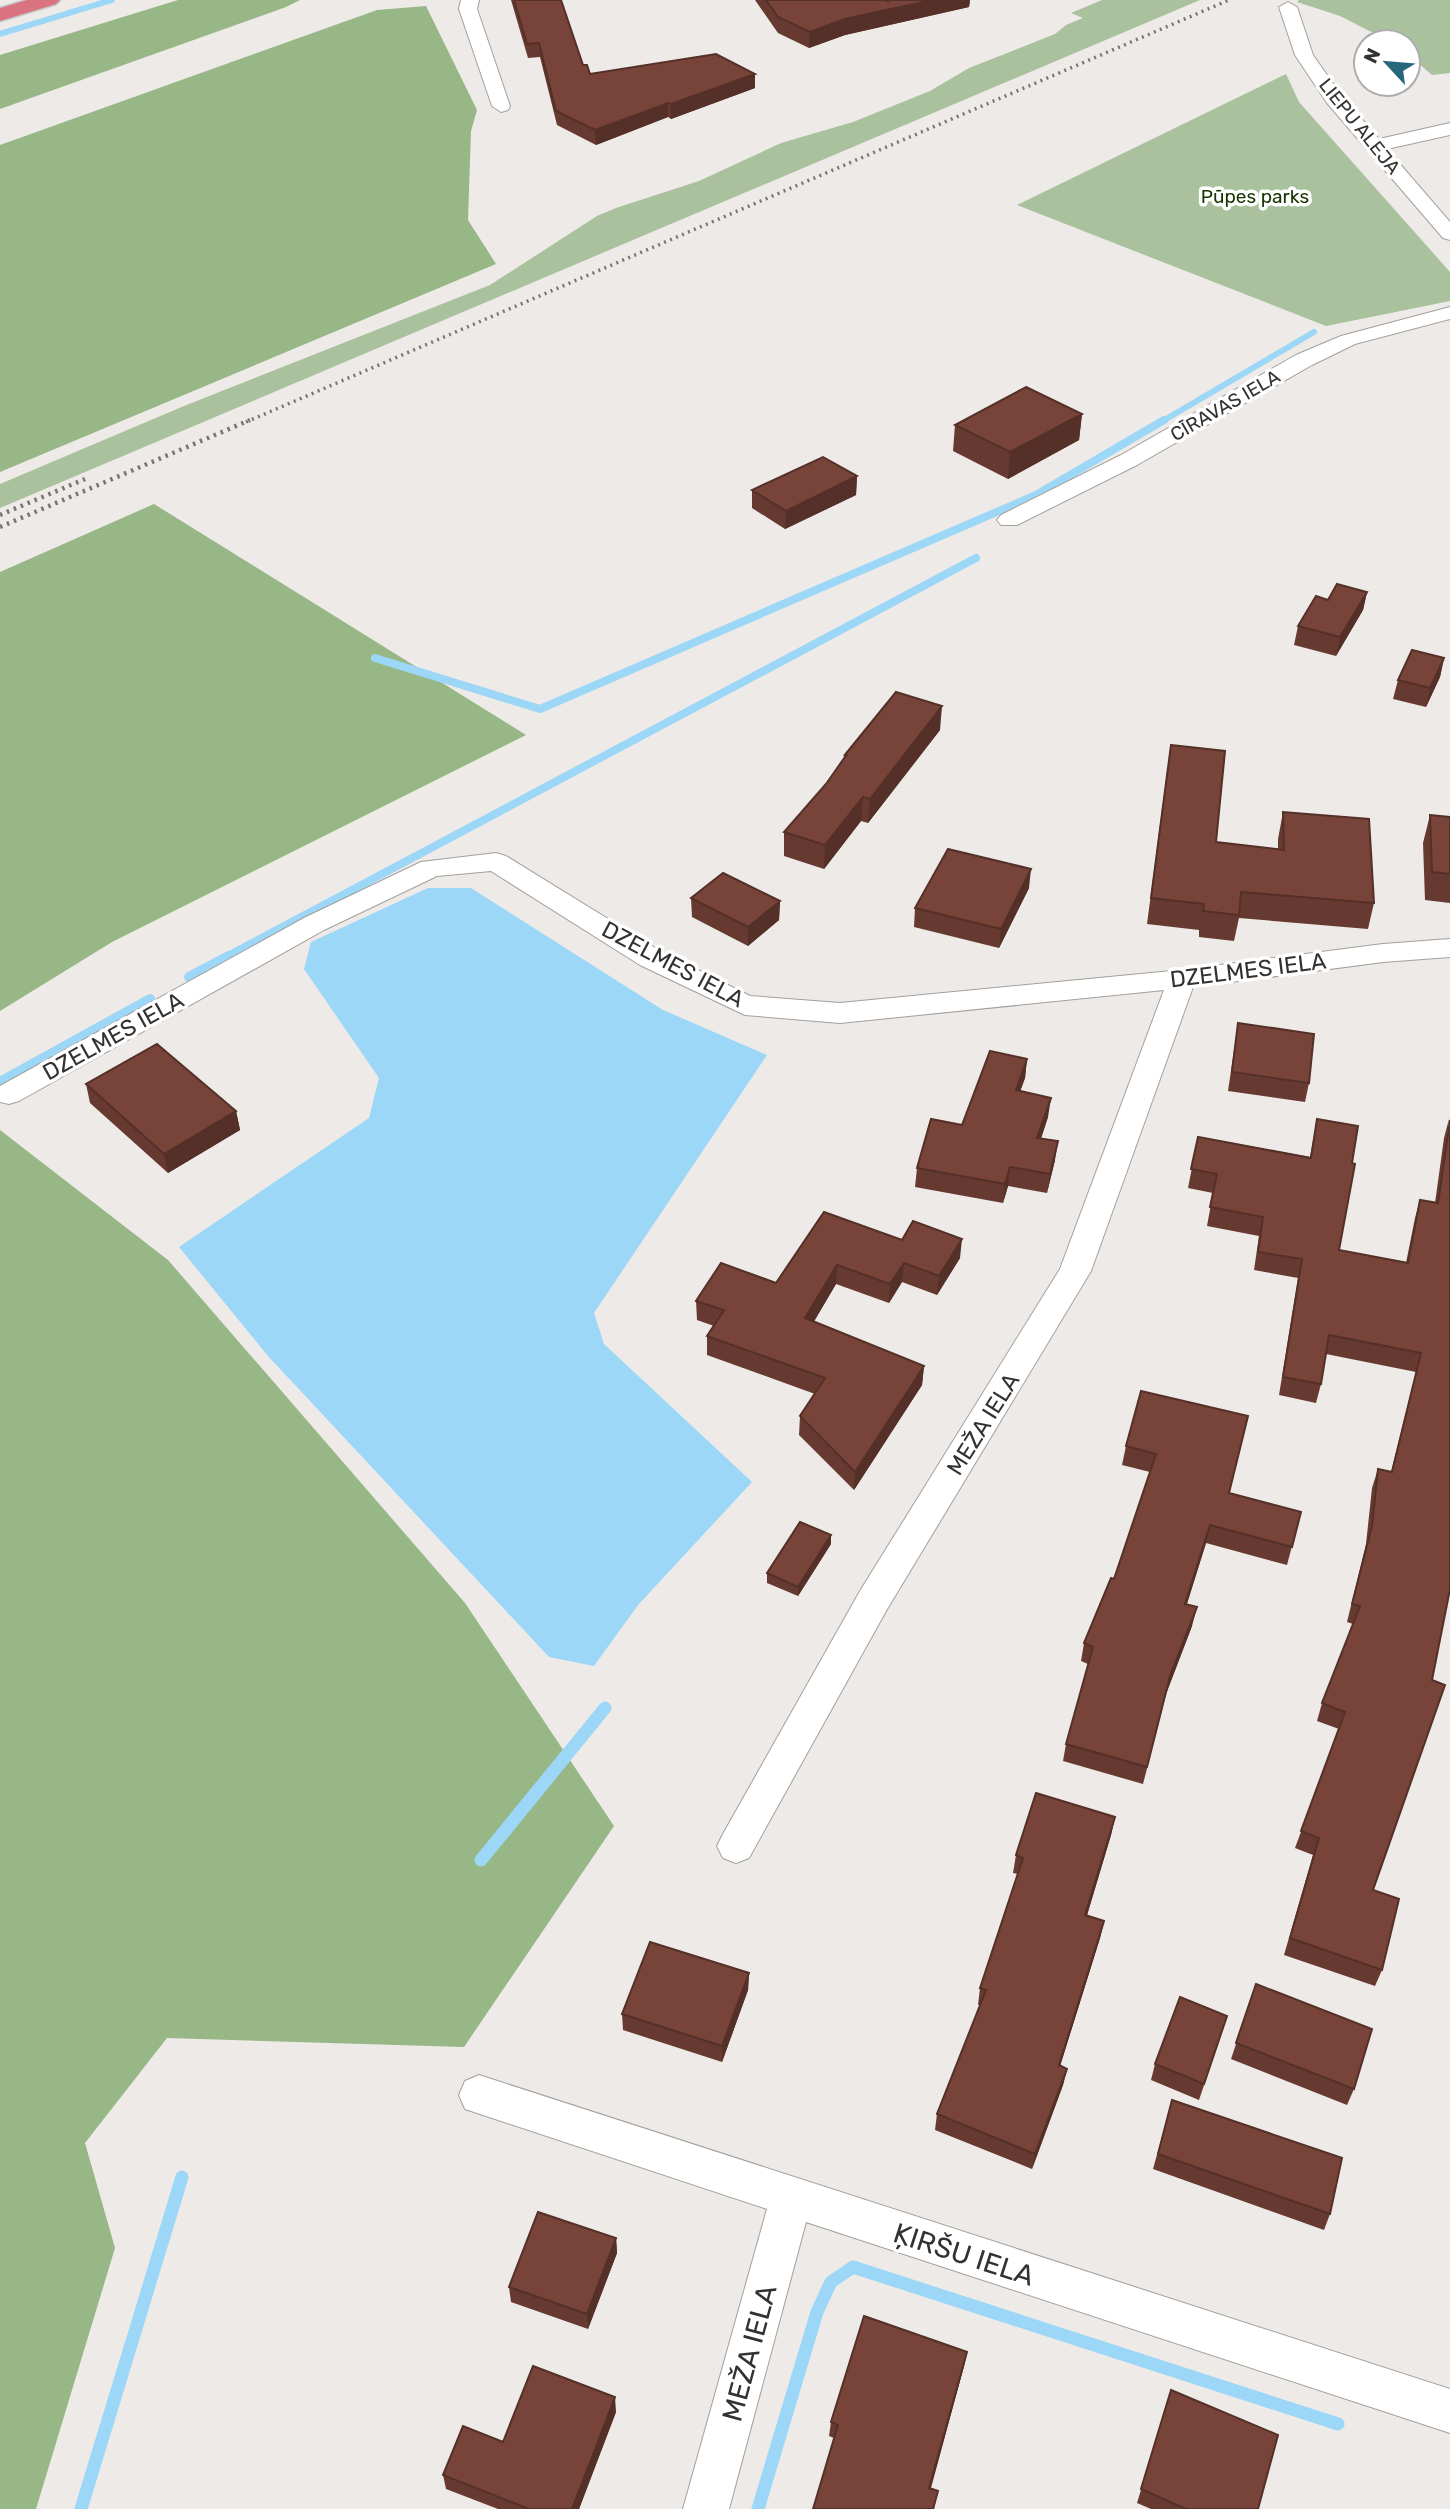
<svg xmlns="http://www.w3.org/2000/svg" width="1450" height="2509" font-family="Rubik,sans-serif">
<style>
.green{fill:#a9c19d}
.forest{fill:#98b787}
.water{fill:#9cd7f7}
.lines{fill:none;stroke-linecap:round;stroke-linejoin:round}
.stream-far3{stroke:#9cd7f7;stroke-width:6}
.stream-far2{stroke:#9cd7f7;stroke-width:8}
.stream-far1{stroke:#9cd7f7;stroke-width:10}
.stream{stroke:#9cd7f7;stroke-width:13}
.street-casing{stroke:#a2a09d;stroke-width:2}
.highway-casing{stroke:#c6c6c5;stroke-width:3}
.street{fill:#fff;fill-rule:evenodd}
.highway{fill:#da7380;fill-rule:evenodd}
.rail-far1{stroke:#777674;stroke-width:3.5;stroke-dasharray:2 4.5;stroke-linecap:butt}
.rail{stroke:#777674;stroke-width:4.5;stroke-dasharray:2.5 5;stroke-linecap:butt}
.wall{fill:#673a31}
.shaded-wall{fill:#543028}
.building{fill:#784439;stroke:#543028;stroke-width:2}
.labels{text-anchor:middle;stroke-width:7;stroke-linejoin:round;paint-order:stroke}
.far-street-label{font-size:19px;fill:#333231;stroke:#fff}
.far-park-label{font-size:19px;fill:#173401;stroke:#fff}
.street-label{font-size:23px;fill:#333231;stroke:#fff}
.near-street-label{font-size:28px;fill:#333231;stroke:#fff}
</style>
<rect width="100%" height="100%" fill="#edeae7"/>
<path class="green" d="M1102 0H1200L0 508V484L184 406 490 285 597 216 616 208 699 181 781 143 853 122 930 91 969 68 1055 34 1066 25 1083 18 1071 13Z
M1299 0H1450V73L1432 75 1408 54V42H1391L1340 16 1297 2Z
M1286 74 1299 102 1450 272V301L1326 326 1017 205Z"/>
<path class="forest" d="M178 0H300L286 7 0 109V55Z
M426 6 477 110 471 131 468 220 496 264 0 472V145L377 10Z
M154 504 526 735 112 942 0 1011V572Z
M0 1130 168 1260 465 1603 614 1826 464 2047 167 2038 85 2143 115 2248 36 2509H0Z"/>
<path class="water" d="M428 888H471L663 1010 767 1055 594 1313 604 1344 752 1482 638 1605 594 1666 549 1657 268 1356 179 1247 369 1118 379 1078 304 969 311 942Z"/>
<g class="lines">
<path class="stream-far3" d="M0 34 112 0
M1161 422 1314 332"/>
<path class="stream-far2" d="M375 658 540 709 1036 495 1164 420
M226 957 976 558"/>
<path class="stream-far1" d="M189 977 229 956
M0 1082 150 999"/>
<path class="stream" d="M481 1860 605 1708
M81 2509 182 2177
M758 2509 817 2312 831 2282 853 2267 1338 2424"/>
<g class="street-casing">
<path id="street" d="M461 0H479L477 9 510 106 508 110 501 112 492 106 459 9Z
M1288 2 1297 7 1313 55 1341 95 1379 139 1450 123V135L1387 149 1450 222V240L1443 238 1327 103 1295 55 1279 7Z
M1450 307V319L1355 344 1312 365 1137 465 1017 525H1001L997 520 1001 515 1121 455 1296 355 1341 336Z
M496 853 506 856 660 951 750 996 840 1003 1182 970 1383 944 1450 939V957L1383 962 1193 987 1091 1271 886 1611 749 1858 736 1863 723 1858 717 1846 723 1834 860 1591 1060 1269 1164 990 840 1023 745 1015 640 965 491 871 437 876 324 930 19 1101 9 1104 0 1102V1086L304 918 421 862Z
M479 2075 1450 2389V2433L806 2222 729 2509H683L767 2209 465 2109 459 2095 465 2081Z"/>
</g>
<g class="highway-casing">
<path id="highway" d="M27 0H60L56 4 0 21V8Z"/>
</g>
<use href="#street" class="street"/>
<use href="#highway" class="highway"/>
<path class="rail-far1" d="M246 422 1229 0"/>
<path class="rail" d="M0 515 85 479
M0 527 250 420"/>
</g>
<path class="wall" d="M511 0H561L583 65 590 74 755 88 671 119 668 117 596 145 557 125 540 57 528 58Z
M755 0H885L888 1V0H970L969 7 845 35 809 48 778 33Z
M1082 414 1079 440 1008 479 953 451 955 425Z
M857 476 856 495 785 529 752 508V490Z
M1367 592 1363 610 1336 656 1294 645 1298 626 1328 600Z
M1444 658 1440 677 1426 707 1393 699 1398 680Z
M940 730 868 823 861 821 824 869 784 856V832L826 784 844 759V756Z
M1167 771 1216 842 1278 849V839L1283 812 1374 903 1368 929 1239 918 1234 941 1199 937V930L1147 924Z
M1430 815 1450 817V903L1425 900 1423 843Z
M1029 888 999 948 914 927 915 908Z
M691 898 780 901 779 920 748 946 692 917Z
M1238 1023 1309 1083 1305 1102 1228 1091Z
M1027 1059 1025 1078 1020 1091 1048 1117 1041 1138 1055 1160 1047 1193 1008 1186 1003 1203 915 1187 917 1168Z
M86 1084 236 1111 240 1130 168 1173 90 1103Z
M1317 1119 1339 1250 1406 1263 1415 1218 1420 1200 1435 1203 1444 1138 1449 1119 1373 1890 1382 1970 1375 1986 1284 1955 1313 1855 1295 1848 1339 1729 1317 1721 1322 1703 1353 1624 1347 1622 1366 1544 1372 1488 1378 1469 1391 1472 1416 1372 1326 1354 1321 1384 1316 1403 1279 1395 1298 1278 1254 1270 1259 1236 1207 1226 1213 1193 1188 1188 1198 1137 1310 1157Z
M902 1240 960 1258 937 1295 902 1282 889 1303 836 1284 814 1321 924 1366 922 1385 854 1490 799 1435 800 1416 815 1394 707 1355V1336L714 1326 697 1320 696 1301 776 1283Z
M1141 1391 1229 1493 1301 1512 1287 1565 1206 1543 1187 1604 1192 1626 1166 1694 1143 1784 1063 1761 1066 1744 1088 1664 1081 1661 1084 1643 1114 1579 1150 1472 1122 1465 1126 1446Z
M831 1544 798 1596 767 1583V1573Z
M1115 1817 1111 1835 1087 1915 1104 1921 1100 1938 1060 2066 1067 2069 1063 2085 1032 2169 935 2130 937 2114 980 2005H978L980 1988 1018 1874 1013 1873 1016 1855Z
M749 1973 748 1990 722 2062 623 2030 622 2014Z
M1256 1984 1354 2089 1347 2105 1231 2059Z
M1222 2032 1199 2100 1151 2080 1155 2064Z
M1172 2100 1330 2214 1324 2230 1153 2169Z
M616 2238 617 2253 588 2329 511 2302 509 2287Z
M967 2352 964 2366 931 2488 938 2491 934 2509H813L834 2438 829 2436 831 2422Z
M1171 2390 1258 2509H1151L1137 2503Z
M616 2412 579 2509H498L446 2489 443 2475Z"/>
<path class="shaded-wall" d="M933 0H970L969 7 845 35 809 48 810 32 845 19Z
M755 74V88L671 119V104Z
M668 103V117L596 145 595 130Z
M1082 414 1079 440 1008 479 1010 452Z
M857 476 856 495 785 529 786 511Z
M1367 592 1363 610 1336 656 1340 637Z
M1444 658 1440 677 1426 707 1430 688Z
M942 706 940 730 868 823 870 799Z
M863 797 861 821 824 869 825 845Z
M1031 869 1029 888 999 948 1001 929Z
M780 901 779 920 748 946V927Z
M1027 1059 1025 1078 1014 1109 1016 1090Z
M1051 1098 1048 1117 1035 1157 1037 1138Z
M236 1111 240 1130 168 1173 164 1154Z
M1058 1141 1055 1160 1047 1193 1050 1174Z
M1010 1167 1008 1186 1003 1203 1005 1184Z
M962 1239 960 1258 937 1295 939 1276Z
M904 1263 902 1282 889 1303 890 1284Z
M837 1265 836 1284 805 1337V1318Z
M924 1366 922 1385 854 1490 855 1472Z
M1210 1525 1206 1543 1181 1622 1185 1604Z
M831 1535V1544L798 1596V1587Z
M1197 1607 1192 1626 1166 1694 1143 1784 1170 1676Z
M1115 1817 1111 1835 1082 1932 1085 1915Z
M1104 1921 1100 1938 1055 2082 1059 2065Z
M749 1973 748 1990 722 2062V2046Z
M1067 2069 1063 2085 1032 2169 1035 2154Z
M616 2238 617 2253 588 2329 587 2314Z
M967 2352 964 2366 927 2501 929 2488Z
M615 2397 616 2412 579 2509H572Z"/>
<path class="building" d="M514 0H561L583 65H587L590 74 716 54 755 74 671 104 668 103 595 130 556 111 539 43 527 44Z
M766 0H885L888 1V0H933L845 19 810 32 778 17Z
M1026 387 1082 414 1010 452 955 425Z
M823 457 857 476 786 511 752 490Z
M1337 584 1367 592 1340 637 1298 626 1316 596 1328 600Z
M1412 650 1444 658 1430 688 1398 680Z
M896 692 942 706 870 799 863 797 825 845 784 832 826 784 847 754 844 756Z
M1171 745 1225 751 1216 842 1284 850 1283 812 1369 819 1374 903 1241 892 1239 915 1203 911 1204 904 1151 898Z
M1430 815 1450 817V874L1432 872Z
M948 849 1031 869 1001 929 915 908Z
M723 873 780 901 748 927 691 898Z
M1238 1023 1314 1034 1309 1083 1232 1072Z
M157 1044 236 1111 164 1154 86 1084Z
M990 1051 1027 1059 1016 1090 1051 1098 1037 1138 1058 1141 1050 1174 1010 1167 1005 1184 917 1168 931 1119 962 1125Z
M1317 1119 1358 1126 1352 1163 1355 1164 1339 1250 1408 1263 1420 1200 1438 1203 1450 1120V1589L1432 1680 1445 1685 1373 1890 1399 1899 1382 1970 1290 1938 1319 1838 1301 1831 1345 1712 1322 1703 1360 1606 1352 1604 1372 1526 1378 1469 1392 1472 1421 1353 1329 1335 1321 1384 1283 1377 1302 1259 1258 1252 1263 1217 1210 1207 1217 1174 1191 1169 1198 1137 1311 1158Z
M824 1212 902 1240 913 1221 962 1239 939 1276 904 1263 890 1284 837 1265 805 1318 924 1366 855 1472 800 1416 825 1378 707 1336 724 1310 696 1301 721 1263 776 1283Z
M1141 1391 1248 1416 1229 1493 1301 1512 1292 1547 1210 1525 1185 1604 1197 1607 1170 1676 1147 1767 1066 1744 1093 1647 1084 1643 1111 1578 1114 1579 1156 1454 1126 1446Z
M800 1522 831 1535 798 1587 767 1573Z
M1036 1793 1115 1817 1085 1915 1104 1921 1059 2065 1067 2069 1035 2154 937 2114 986 1990 980 1988 1023 1858 1016 1855Z
M650 1942 749 1973 722 2046 622 2014Z
M1256 1984 1372 2029 1354 2089 1236 2043Z
M1180 1997 1227 2016 1204 2084 1155 2064Z
M1172 2100 1342 2158 1330 2214 1158 2154Z
M538 2212 616 2238 587 2314 509 2287Z
M864 2316 967 2352 929 2488 938 2491 933 2509H813L838 2425 831 2422Z
M533 2366 615 2397 572 2509H529L443 2475 463 2426 503 2442Z
M1171 2390 1278 2435 1258 2509H1186L1141 2489Z"/>
<g class="labels">
<g class="far-street-label">
<text transform="translate(1360 126) rotate(51)" y="7">LIEPU ALEJA</text>
<text transform="translate(1225 405) rotate(-30)" y="7">CĪRAVAS IELA</text>
</g>
<g class="far-park-label">
<text x="1255" y="203">Pūpes parks</text>
</g>
<g class="street-label">
<text transform="translate(673 964) rotate(28)" y="8">DZELMES IELA</text>
<text transform="translate(1248 970) rotate(-7)" y="8">DZELMES IELA</text>
<text transform="translate(113 1036) rotate(-29)" y="8">DZELMES IELA</text>
<text transform="translate(983 1424) rotate(-58)" y="8">MEŽA IELA</text>
</g>
<g class="near-street-label">
<text transform="translate(964 2254) rotate(18)" y="10">ĶIRŠU IELA</text>
<text transform="translate(749 2353) rotate(-75)" y="10">MEŽA IELA</text>
</g>
</g>
<g transform="translate(1387 63) rotate(296)"><circle r="33" fill="#ffffff" stroke="#adadad" stroke-width="2"/>
<path d="M0-5L12 26L0 18L-12 26Z" fill="#27677b"/>
<text y="-10" font-size="19" font-weight="bold" text-anchor="middle" fill="#333231">N</text>
</g>
</svg>
